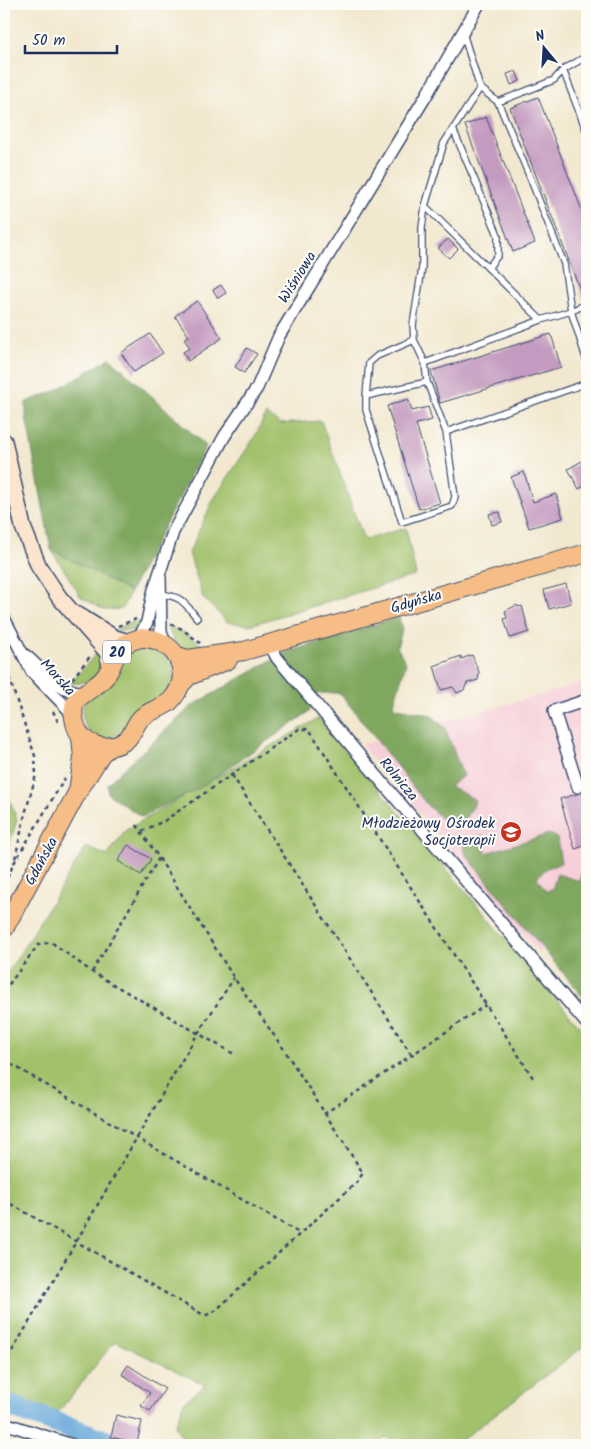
<svg xmlns="http://www.w3.org/2000/svg" width="591" height="1449" font-family="Kalam,sans-serif">
<style>
.built{fill:#f6cfd8}
.green{fill:#a1c16a;stroke:#5e7864}
.forest{fill:#80a75e;stroke:#4e6b5e}
.lines{fill:none;stroke-linecap:round;stroke-linejoin:round}
.river{stroke:#68a8db;stroke-width:22}
.building{fill:#c49bc0}
.lane-casing{stroke:#3b4b6f;stroke-width:8}
.street-casing{stroke:#3b4b6f;stroke-width:14}
.secondary-casing{stroke:#3b4b6f;stroke-width:18}
.primary-casing{stroke:#3b4b6f;stroke-width:20}
.path{stroke:#3b4b6f;stroke-width:2.5;stroke-dasharray:4 4;stroke-linecap:butt}
.lane{stroke:#fff;stroke-width:5.5}
.street{stroke:#fff;stroke-width:11}
.secondary{stroke:#fbe5cf;stroke-width:15}
.primary{stroke:#f6be86;stroke-width:18}
.labels{text-anchor:middle;stroke-width:4;stroke-linejoin:round;paint-order:stroke}
.shield{fill:#fdfcf7;stroke:#5f6c8c;stroke-width:1}
.shield-label{font-size:14px;font-weight:bold;fill:#1b2f5e}
.street-label{font-size:15px;fill:#1b2f5e;stroke:#fdfcf7}
.poi-label{font-size:15px;fill:#1b2f5e;stroke:#fdfcf7;text-anchor:end}
</style>
<rect width="100%" height="100%" fill="#fdfcf7"/>
<filter id="ink" filterUnits="userSpaceOnUse"><feTurbulence type="fractalNoise" baseFrequency=".02" numOctaves="2"/><feDisplacementMap in="SourceGraphic" scale="10" xChannelSelector="R" yChannelSelector="G"/><feConvolveMatrix kernelMatrix="1 2 1 2 8 2 1 2 1" color-interpolation-filters="sRGB"/></filter>
<filter id="wash" filterUnits="userSpaceOnUse"><feTurbulence type="fractalNoise" baseFrequency=".0096" numOctaves="4" result="noise"/><feDisplacementMap in="SourceGraphic" scale="20" xChannelSelector="R" yChannelSelector="G"/><feGaussianBlur stdDeviation="1.12" result="paint"/><feColorMatrix in="noise" values="0 0 0 0 0 0 0 0 0 0 0 0 0 0 0 0 0 1.4 0 .05"/><feComposite in="paint" operator="in"/></filter>
<g filter="url(#wash)">
<rect width="100%" height="100%" fill="#f2e8cf"/>
<path class="built" d="M587 682V918L538 952 361 745Z"/>
<path class="green" d="M266 414 280 424 321 421 364 540 406 528 416 575 250 625 227 622 203 598 189 553 213 500 254 438Z
M51 549 130 592 122 609 104 610 81 597Z
M136 622H144L134 630 115 631 126 624Z
M166 625 183 632 208 649 191 654 176 645Z
M147 646C170 653 186 675 164 695 157 702 145 703 137 710 129 718 125 731 115 736 94 747 77 723 84 704L129 652Z
M100 649C101 653 103 660 103 664 102 678 82 685 71 683Z
M319 718 587 1035V1344L455 1445H400L386 1437 374 1445H187L175 1426 184 1402 205 1385 115 1341 56 1415 4 1398V979L86 847 107 856 126 830Z
M4 783 17 820 4 861Z"/>
<path class="forest" d="M110 358 206 446 130 592 51 549 26 417V402L55 391Z
M399 617 402 630 397 647 406 663 393 707 431 715 445 728 463 776 450 786 475 800 473 807 459 826 445 822 428 806 340 693H318L309 712 201 787 142 817 108 794 107 784 192 706 282 654Z
M549 834 557 838 561 863 547 868 537 878 547 892 553 887 557 874 579 881 584 865 583 853 587 851V1002L466 855 463 842 483 835 486 853Z"/>
<g class="lines">
<path class="river" d="M4 1404 117 1445"/>
</g>
<g id="blocks">
<path class="building" d="M516 71 520 81 511 85 507 74Z
M538 97 587 223V299L584 300 510 108Z
M486 117 535 243 513 252 465 125Z
M448 239 458 249 449 258 438 248Z
M221 285 226 293 218 298 213 290Z
M197 301 222 338 188 361 183 352 190 348 184 339 189 336 175 316Z
M150 334 163 353 134 372 121 353Z
M551 334 561 367 440 403 431 371Z
M247 348 257 354 244 373 235 367Z
M408 399 412 411 428 407 432 420 416 424 440 503 419 509 387 406Z
M587 458V484L579 489 568 469Z
M524 472 533 502 556 494 563 518 529 528 511 477Z
M500 512 502 522 492 525 489 514Z
M566 584 571 603 549 609 544 590Z
M517 605 518 607 522 606 529 632 510 638 504 619 507 618 505 611Z
M472 655 479 672 478 680 467 683 464 690 457 693 453 687 441 690 434 666 461 656V659Z
M587 791V845L575 849 560 799Z
M128 845 151 859 141 875 118 861Z
M128 1365 165 1389 150 1411 141 1406 150 1393 122 1374Z
M116 1415 142 1421 137 1443 111 1437Z"/>
</g>
</g>
<g filter="url(#ink)">
<use href="#blocks" fill-opacity="0" stroke="#3b4b6f" stroke-width="1"/>
<g class="lines">
<g class="lane-casing">
<path id="lane" d="M463 33 480 88 444 143 425 206 541 320 571 311 587 361
M563 70 587 132
M480 88 498 102 531 180 564 264 571 311 587 304
M498 102 554 80 563 70 587 56
M453 129 498 235V255L488 268
M425 206 422 228V268L413 325 414 340 425 363 541 320
M414 340 377 356 369 363 366 396 427 382 425 363
M427 382 446 432 587 383
M366 396V410L402 522 452 506 455 497 446 432
M159 594C181 596 183 601 197 618"/>
</g>
<g class="street-casing">
<path id="street" d="M160 577 161 632 165 643
M4 618 32 672 68 709 73 718
M135 639 142 632 147 622 153 593 173 532 224 437 257 388 279 336 426 96 479 4
M269 643 277 658 587 1024
M25 655C43 670 58 692 83 692
M578 787 554 711 587 700
M4 1423 72 1445"/>
</g>
<g class="secondary-casing">
<path id="secondary" d="M4 441 23 527 39 567 59 597 107 652 110 665
M78 615 115 638 129 642"/>
</g>
<g class="primary-casing">
<path id="primary" d="M141 638C173 637 195 671 173 698 166 708 151 709 141 718 135 724 133 734 126 740 108 754 80 746 75 723 67 692 91 695 105 677 119 658 111 645 141 638Z
M178 656 187 659 244 651 587 553
M180 685 189 676 228 660
M78 791 83 758 81 737
M4 929 77 793 102 753 111 746"/>
</g>
<path class="path" d="M582 539 587 535
M171 624 182 629 200 643
M118 626 136 619
M4 662 35 756 36 775 25 814 15 859
M72 679 92 654
M53 711 59 724
M232 775 411 1054
M142 831 164 821 299 729H309L535 1081
M4 885 14 863 65 778
M92 972 159 858 136 824
M4 991 38 945 51 942 92 972 234 1054
M4 1060 299 1233
M324 1114 486 1005
M4 1200 200 1313 207 1315 215 1311 357 1182 363 1173 285 1051 234 978 159 858
M4 1365 198 1033 234 978"/>
<use href="#lane" class="lane"/>
<use href="#street" class="street"/>
<use href="#secondary" class="secondary"/>
<use href="#primary" class="primary"/>
</g>
</g>
<defs>
<g id="school-disc" transform="scale(1.125)"><circle r="9.5" fill="#c8321e" stroke="#fdfcf7"/><path d="M0-5L7-2L0 1L-7-2ZM-4 1L0 2.5L4 1V4Q0 6-4 4Z" fill="#fff"/></g>
</defs>
<g fill-rule="evenodd">
<use href="#school-disc" x="511" y="832"/>
</g>
<g class="labels">
<rect class="shield" x="103" y="640.5" width="28" height="23" rx="4"/>
<g class="shield-label">
<text x="117" y="657">20</text>
</g>
<g class="street-label">
<text transform="translate(297 277) rotate(-58)" y="5">Wiśniowa</text>
<text transform="translate(416 601) rotate(-16)" y="5">Gdyńska</text>
<text transform="translate(58 677) rotate(48)" y="5">Morska</text>
<text transform="translate(399 779) rotate(50)" y="5">Rolnicza</text>
<text transform="translate(41 861) rotate(-61)" y="5">Gdańska</text>
</g>
<g class="poi-label">
<text x="495" y="828">Młodzieżowy Ośrodek<tspan x="495" dy="17">Socjoterapii</tspan></text>
</g>
</g>
<rect width="591" height="1449" fill="none" stroke="#fdfcf7" stroke-width="20"/>
<g transform="translate(544 48) rotate(342)" stroke="#fdfcf7" stroke-width="4" paint-order="stroke">
<path d="M0-4L9 19L0 12L-9 19Z" fill="#1b2f5e"/>
<text y="-8" font-size="14" font-weight="bold" text-anchor="middle" fill="#1b2f5e">N</text>
</g>
<path d="M25 45v8h92v-8" fill="none" stroke="#1b2f5e" stroke-width="2.5"/>
<text x="32" y="45" font-size="15" fill="#1b2f5e" stroke="#fdfcf7" stroke-width="4" paint-order="stroke">50 m</text>
</svg>
